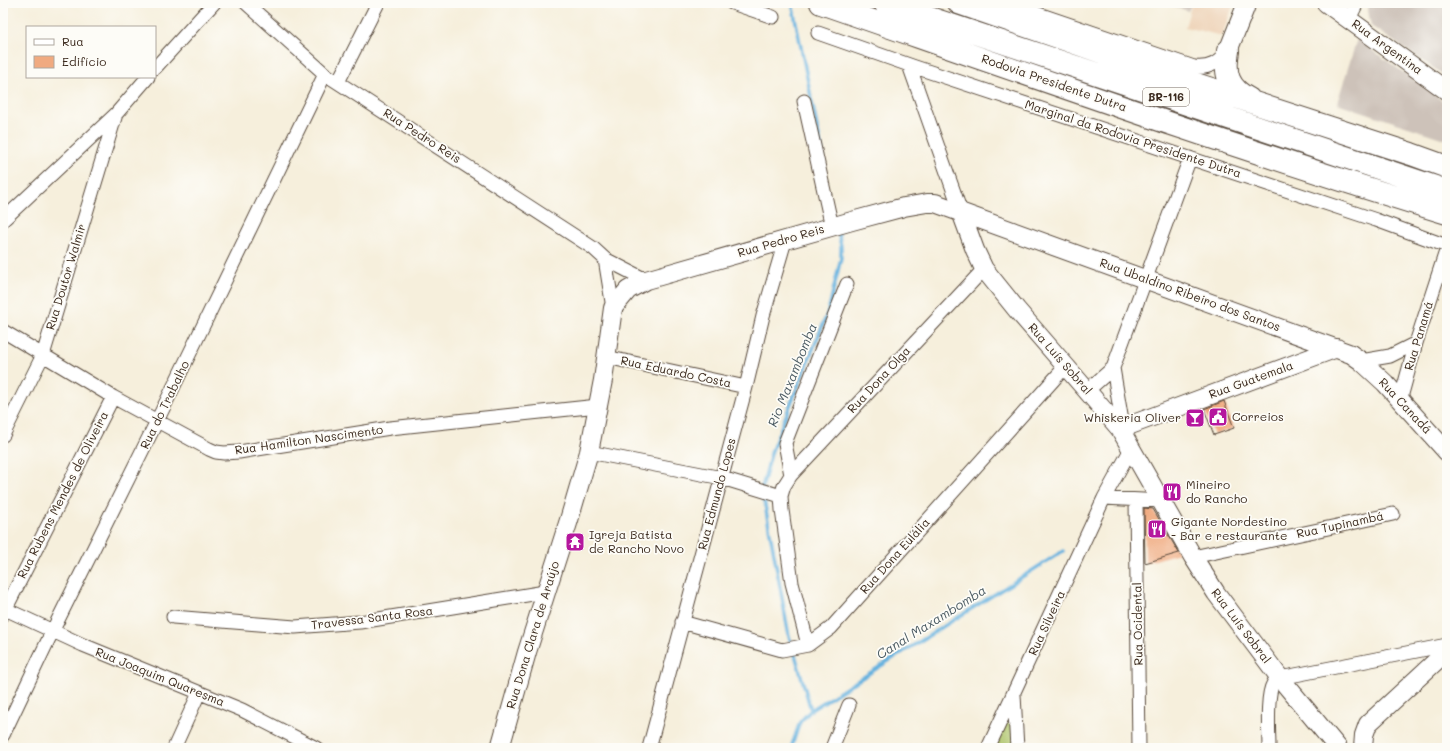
<svg xmlns="http://www.w3.org/2000/svg" width="1450" height="751" font-family="Mali,sans-serif">
<style>
.built{fill:#efd6bc}
.industrial{fill:#cdc2b9}
.green{fill:#acc266;stroke:#747642}
.lines{fill:none;stroke-linecap:round;stroke-linejoin:round}
.stream{stroke:#66b2df;stroke-width:3.5}
.building{fill:#f0aa80}
.street-casing{stroke:#57483a;stroke-width:15}
.secondary-casing{stroke:#57483a;stroke-width:20}
.highway-casing{stroke:#57483a;stroke-width:24}
.street{stroke:#fff;stroke-width:13}
.secondary{stroke:#fff;stroke-width:18}
.highway{stroke:#fff;stroke-width:22}
.labels{text-anchor:middle;stroke-width:3.5;stroke-linejoin:round;paint-order:stroke}
.shield{fill:#fdfcf7;stroke:#75695f;stroke-width:1}
.shield-label{font-size:11px;font-weight:bold;fill:#3b2a1e}
.street-label{font-size:12px;fill:#3b2a1e;stroke:#fdfcf7}
.poi-label{font-size:12px;fill:#3b2a1e;stroke:#fdfcf7;text-anchor:start}
.water-label{font-size:13px;font-style:italic;fill:#4a5a62;stroke:#fdfcf7}
</style>
<rect width="100%" height="100%" fill="#fdfcf7"/>
<filter id="ink" filterUnits="userSpaceOnUse"><feTurbulence type="fractalNoise" baseFrequency=".025" numOctaves="2"/><feDisplacementMap in="SourceGraphic" scale="8" xChannelSelector="R" yChannelSelector="G"/><feConvolveMatrix kernelMatrix="1 2 1 2 8 2 1 2 1" color-interpolation-filters="sRGB"/></filter>
<filter id="wash" filterUnits="userSpaceOnUse"><feTurbulence type="fractalNoise" baseFrequency=".012" numOctaves="4" result="noise"/><feDisplacementMap in="SourceGraphic" scale="16" xChannelSelector="R" yChannelSelector="G"/><feGaussianBlur stdDeviation="0.9" result="paint"/><feColorMatrix in="noise" values="0 0 0 0 0 0 0 0 0 0 0 0 0 0 0 0 0 1.4 0 .05"/><feComposite in="paint" operator="in"/></filter>
<g filter="url(#wash)">
<rect width="100%" height="100%" fill="#f6efdc"/>
<path class="built" d="M1192 3H1234L1222 36 1185 27Z"/>
<path class="industrial" d="M1164 3H1192L1188 11Z
M1369 3H1447V77L1371 26 1368 10Z
M1357 39 1447 104V140L1337 103Z"/>
<path class="green" d="M1014 698 1016 748H990Z"/>
<g class="lines">
<path class="stream" d="M792 3 823 156
M762 488 772 450 828 312 841 258V246L838 231
M763 494 789 636 792 645
M794 651 811 710
M791 748 800 722 811 710 1063 551"/>
</g>
<g id="blocks">
<path class="building" d="M1224 401 1234 428 1214 435 1204 409Z
M1144 508 1153 509 1179 553 1145 563Z"/>
</g>
</g>
<g filter="url(#ink)">
<use href="#blocks" fill-opacity="0" stroke="#57483a" stroke-width="1"/>
<g class="lines">
<g class="street-casing">
<path id="street" d="M246 3 325 74 593 248 605 259 646 280
M732 3 773 17
M1006 3 1194 67C1209 69 1219 63 1228 51
M1349 19 1357 3
M818 33 915 67 1376 220 1447 246
M909 65 961 212
M155 68 214 3
M338 82 378 3
M804 101 832 227
M3 220 116 114 148 77
M605 259 613 308
M3 331 113 397 209 449 216 452 224 453 239 452 390 428 598 406
M606 357 746 387
M1361 361 1390 356 1416 343
M1113 368 1123 427
M1088 390 1113 368 1190 158
M1400 401 1416 343 1447 248
M3 435 43 355 116 114
M589 452 722 478 781 496
M791 475 785 443 847 284
M1104 498 1162 501
M1136 500 1139 748
M1193 557 1393 514
M3 608 83 645 242 710 316 748
M3 614 113 397
M173 617 295 627 360 622 545 592
M682 622 782 650 808 645 831 628 1066 366
M808 645 792 583 782 510 781 496 784 486 791 475 984 269
M1014 695 1017 748
M3 735 52 632 157 421 325 74
M174 748 199 693
M649 748 746 387 763 316 785 241
M832 748 849 705
M988 748 1104 498 1132 447
M1269 748C1269 733 1266 696 1273 684 1274 681 1277 680 1280 678L1447 645"/>
</g>
<g class="secondary-casing">
<path id="secondary" d="M1326 3 1447 91
M1228 51 1247 3
M961 212 975 250 984 269 1017 310 1120 429 1193 557 1216 593 1280 678 1338 748
M1120 429 1337 348
M500 748 527 652 569 520 589 452 603 380 613 308 628 290 646 280 852 221 904 207 927 203H935L1351 354 1361 361 1385 383 1447 452
M1363 748 1364 735 1368 724 1447 651"/>
</g>
<g class="highway-casing">
<path id="highway" d="M821 3C1029 75 1237 149 1447 213
M885 3 1447 191
M959 3 1168 75 1411 154 1447 167
M1228 51C1224 74 1228 88 1249 99"/>
</g>
<use href="#street" class="street"/>
<use href="#secondary" class="secondary"/>
<use href="#highway" class="highway"/>
</g>
</g>
<defs>
<g id="civic-square" transform="scale(1)"><rect x="-9" y="-9" width="18" height="18" rx="4" fill="#b5179e" stroke="#fdfcf7"/><path d="M-.6-6.5H3V-4.5H.6V-3L4-1V1h2V6H-6V1h2V-1L-.6-3ZM-1.2 2.5V6h2.4V2.5Z" fill="#fff"/></g>
<g id="bar-square" transform="scale(1)"><rect x="-9" y="-9" width="18" height="18" rx="4" fill="#b5179e" stroke="#fdfcf7"/><path d="M-6-5H6L.8 .8V4.5H3.5V6h-7V4.5H-.8V.8Z" fill="#fff"/></g>
<g id="restaurant-square" transform="scale(1)"><rect x="-9" y="-9" width="18" height="18" rx="4" fill="#b5179e" stroke="#fdfcf7"/><path d="M-5-6h1v4h1v-4h1v4h1v-4h1v5L-1.5 .5V6h-2V.5L-5-1ZM5-6V6H3V1.5H1.5Q1.5-4 5-6Z" fill="#fff"/></g>
<g id="temple-square" transform="scale(1)"><rect x="-9" y="-9" width="18" height="18" rx="4" fill="#b5179e" stroke="#fdfcf7"/><path d="M0-6L5-2H3V0L6.5 2.5H4V6H1.5V3h-3V6H-4V2.5H-6.5L-3 0V-2H-5Z" fill="#fff"/></g>
</defs>
<g fill-rule="evenodd">
<use href="#civic-square" x="1218" y="417"/>
<use href="#bar-square" x="1195" y="418"/>
<use href="#restaurant-square" x="1172" y="492"/>
<use href="#restaurant-square" x="1157" y="529"/>
<use href="#temple-square" x="575" y="542"/>
</g>
<g class="labels">
<rect class="shield" x="1143" y="88" width="46" height="18" rx="3"/>
<g class="shield-label">
<text x="1166" y="101">BR-116</text>
</g>
<g class="street-label">
<text transform="translate(1387 47) rotate(36)" y="4">Rua Argentina</text>
<text transform="translate(1054 83) rotate(19)" y="4">Rodovia Presidente Dutra</text>
<text transform="translate(422 136) rotate(33)" y="4">Rua Pedro Reis</text>
<text transform="translate(1133 139) rotate(18)" y="4">Marginal da Rodovia Presidente Dutra</text>
<text transform="translate(781 241) rotate(-16)" y="4">Rua Pedro Reis</text>
<text transform="translate(66 277) rotate(-73)" y="4">Rua Doutor Walmir</text>
<text transform="translate(1190 295) rotate(20)" y="4">Rua Ubaldino Ribeiro dos Santos</text>
<text transform="translate(1419 336) rotate(-73)" y="4">Rua Panamá</text>
<text transform="translate(1060 359) rotate(49)" y="4">Rua Luís Sobral</text>
<text transform="translate(676 372) rotate(12)" y="4">Rua Eduardo Costa</text>
<text transform="translate(879 380) rotate(-47)" y="4">Rua Dona Olga</text>
<text transform="translate(1251 380) rotate(-20)" y="4">Rua Guatemala</text>
<text transform="translate(165 405) rotate(-64)" y="4">Rua do Trabalho</text>
<text transform="translate(1405 406) rotate(47)" y="4">Rua Canadá</text>
<text transform="translate(309 440) rotate(-8)" y="4">Rua Hamilton Nascimento</text>
<text transform="translate(717 494) rotate(-75)" y="4">Rua Edmundo Lopes</text>
<text transform="translate(63 495) rotate(-63)" y="4">Rua Rubens Mendes de Oliveira</text>
<text transform="translate(1340 525) rotate(-12)" y="4">Rua Tupinambá</text>
<text transform="translate(895 556) rotate(-48)" y="4">Rua Dona Eulália</text>
<text transform="translate(372 618) rotate(-7)" y="4">Travessa Santa Rosa</text>
<text transform="translate(1047 623) rotate(-65)" y="4">Rua Silveira</text>
<text transform="translate(1138 624) rotate(-91)" y="4">Rua Ocidental</text>
<text transform="translate(1241 626) rotate(53)" y="4">Rua Luís Sobral</text>
<text transform="translate(533 635) rotate(-73)" y="4">Rua Dona Clara de Araújo</text>
<text transform="translate(160 677) rotate(22)" y="4">Rua Joaquim Quaresma</text>
</g>
<g class="poi-label">
<text x="1232" y="421">Correios</text>
<text x="1181" y="422" text-anchor="end">Whiskeria Oliver</text>
<text x="1186" y="489">Mineiro<tspan x="1186" dy="14">do Rancho</tspan></text>
<text x="1171" y="526">Gigante Nordestino<tspan x="1171" dy="14">- Bar e restaurante</tspan></text>
<text x="589" y="539">Igreja Batista<tspan x="589" dy="14">de Rancho Novo</tspan></text>
</g>
<g class="water-label">
<text transform="translate(792 375) rotate(-68)" y="5">Rio Maxambomba</text>
<text transform="translate(931 622) rotate(-32)" y="5">Canal Maxambomba</text>
</g>
</g>
<rect width="1450" height="751" fill="none" stroke="#fdfcf7" stroke-width="16"/>
<rect x="26" y="26" width="130" height="52" fill="#fdfcf7" stroke="#afa8a0"/>
<rect x="34" y="39" width="20" height="6" fill="#ffffff" stroke="#afa8a0"/>
<text x="62" y="46" font-size="12" fill="#3b2a1e">Rua</text>
<rect x="34" y="56" width="20" height="12" fill="#f0aa80" stroke="#afa8a0"/>
<text x="62" y="66" font-size="12" fill="#3b2a1e">Edifício</text>
</svg>
